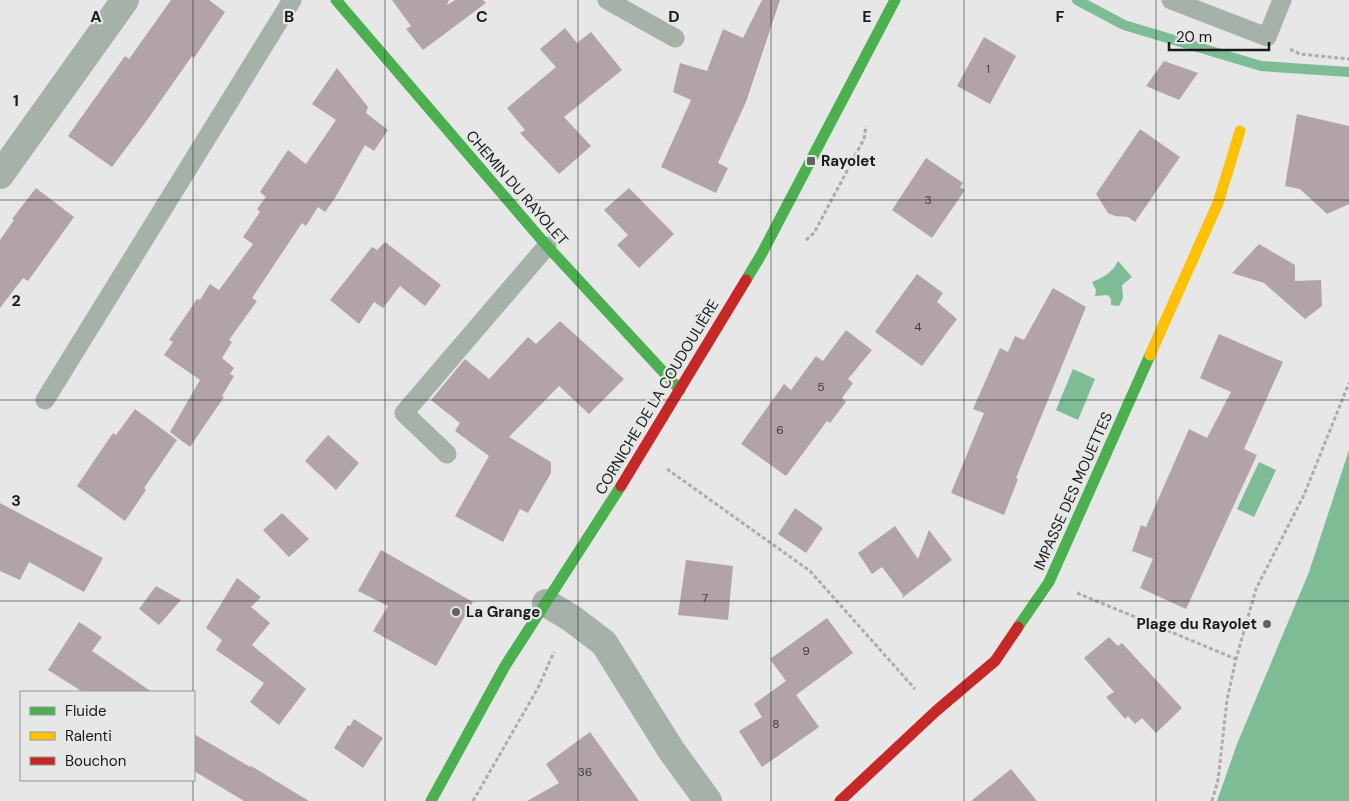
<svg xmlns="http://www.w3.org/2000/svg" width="1349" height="801" font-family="'DM Sans',sans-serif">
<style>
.water{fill:#7ebc95}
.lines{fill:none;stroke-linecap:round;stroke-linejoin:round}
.stream{stroke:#7ebc95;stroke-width:10}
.building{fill:#b2a3ab}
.path{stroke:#a8aeaa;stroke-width:3;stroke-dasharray:4 2.5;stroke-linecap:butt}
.lane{stroke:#a6b1a9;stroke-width:19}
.street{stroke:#a6b1a9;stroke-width:28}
.fast{stroke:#4caf50;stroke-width:11}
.slow{stroke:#ffc107;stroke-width:11}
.jam{stroke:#c62828;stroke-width:11}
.grid{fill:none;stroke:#191a1a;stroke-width:1;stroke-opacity:0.55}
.poi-dot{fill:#616261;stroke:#e5e8e6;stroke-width:2}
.labels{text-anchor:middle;stroke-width:4.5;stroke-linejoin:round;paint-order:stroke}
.number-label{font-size:12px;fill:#3f3c3e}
.poi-label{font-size:15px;font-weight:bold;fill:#191a1a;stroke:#e5e8e6;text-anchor:start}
.street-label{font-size:15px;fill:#191a1a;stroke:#e5e8e6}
.grid-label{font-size:16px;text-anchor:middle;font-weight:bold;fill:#191a1a;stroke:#e5e8e6;stroke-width:4.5;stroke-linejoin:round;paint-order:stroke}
</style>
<rect width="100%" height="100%" fill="#e6e7e6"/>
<path class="water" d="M1118 261 1132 277 1122 285 1123 298 1119 306 1111 305V299L1108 295 1095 296 1096 290 1092 282C1104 277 1112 273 1118 261Z
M1073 369 1095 379 1078 420 1056 410Z
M1349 450V801H1217L1237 744 1309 572Z
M1259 462 1276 470 1254 517 1237 509Z"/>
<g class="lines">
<path class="stream" d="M1077 0 1124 25 1261 66 1349 72"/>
</g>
<path class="building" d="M171 0H209L225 12 194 58 192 56 145 123 112 167 68 136 125 56 129 59Z
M392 0H449L447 5 455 0H483L486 3 423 50 406 29 411 26Z
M762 0H780L746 102 718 163 728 168 716 193 661 167 691 100 673 92 680 63 707 71 723 29 743 38Z
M565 28 577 43 591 32 622 70 564 117 591 146 559 174 520 133 525 130 507 108 556 67 540 49Z
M984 37 1016 56 990 104 957 86Z
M1164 61 1198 73 1179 100 1146 86Z
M337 68 368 107 366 113 388 130 374 151 365 145 335 198 325 212 318 207 306 226 302 223 252 298 257 301 229 340 232 342 222 358 234 368 230 374 234 376 222 396 224 397 190 447 170 432 200 380 164 355 173 342 169 340 197 299 200 300 210 284 219 290 253 244 243 237 260 212 257 209 266 197 260 192 288 150 306 164 336 120 312 104Z
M1297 114 1349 126V204L1327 214 1300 189 1285 186Z
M1140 129 1180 157 1135 222 1128 217 1115 216 1108 213 1096 194Z
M926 158 963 183 960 187 965 190 932 238 892 210Z
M36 188 74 217 28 281 23 278 0 308V240L14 220 12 219Z
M629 188 674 234 639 268 617 245 628 235 604 210Z
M385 242 441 285 425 306 400 286 383 308 374 302 359 324 330 300 372 247 377 250Z
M1259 244 1295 265V281L1321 280 1322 306 1305 319 1264 283 1232 273Z
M917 274 943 293 937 302 957 319 922 366 875 332Z
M1053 288 1086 307 1016 478 1018 479 1004 515 951 493 984 413 973 409 1000 348 1008 352 1015 336 1024 340Z
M560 321 624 379 589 414 559 386 509 437 551 462V473L528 513 520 509 503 542 455 516 489 456 455 431 460 423 431 400 465 359 489 379 528 337 536 344Z
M846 330 872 350 848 379 853 383 842 398 846 402 830 423 827 421 786 476 741 444 784 384 791 390 816 356 823 361Z
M1219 334 1283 362 1244 449 1257 455 1186 609 1140 588 1153 559 1132 551 1141 525 1146 527 1189 429 1207 438 1231 392 1200 378Z
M135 409 177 440 144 488 146 490 125 521 77 486 113 433 116 435Z
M328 435 359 463 336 490 305 461Z
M0 503 103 558 84 592 29 562 20 580 0 571Z
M795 508 823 528 806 553 778 534Z
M282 513 309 539 289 557 263 530Z
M895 526 918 559 929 530 952 560 902 598 903 595 882 567 872 574 858 553Z
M381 550 473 602 436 666 373 631 388 606 358 591Z
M686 560 733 566 728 620 678 615Z
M237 578 261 597 251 607 270 623 252 645 306 689 279 725 250 702 264 683 216 650 222 640 206 628Z
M156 586 181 600 159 625 139 609Z
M827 618 853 653 796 695 819 727 762 767 739 731 762 717 754 704 786 681 770 659Z
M79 622 102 637 92 651 152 692H83L48 670Z
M1109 637 1118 646 1122 643 1182 708 1156 733 1142 718 1135 724 1128 716 1125 719 1106 697 1114 692 1084 658Z
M354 719 383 738 363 768 334 748 348 725 350 726Z
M590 732 639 801H527L559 783 546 764Z
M194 734 250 767 251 766 309 801H244L194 771Z
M1011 769 1037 801H971Z"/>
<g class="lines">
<path class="path" d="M1290 49 1300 54 1349 59
M806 240 814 233 864 139 866 126
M667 469 810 571 915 689
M1077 593 1236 659
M473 801 538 688 554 652
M1212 801 1218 780 1227 700 1236 659 1256 589 1304 495 1349 383"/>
<path class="lane" d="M607 0 675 38
M1171 0 1267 37 1282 0
M45 400 292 0
M447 454 404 413 547 246"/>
<path class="street" d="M0 175 125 0
M546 603 571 618 604 643 671 750 708 801"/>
<path class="fast" d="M336 0 547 246 680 390
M746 280 761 255 895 0
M1018 627 1049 582 1150 355
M431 801 505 666 621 486"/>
<path class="slow" d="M1150 355 1218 203 1240 131"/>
<path class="jam" d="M621 486 746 280
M840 801 936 711 995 661 1018 627"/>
</g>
<path class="grid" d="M193 0V692M385 0V801M578 0V801M771 0V801M964 0V801M1156 0V801M0 200H1349M0 400H1349M0 601H1349M193 780V801"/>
<g class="poi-dot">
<rect x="806" y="156" width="10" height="10" rx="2.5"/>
<circle cx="456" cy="612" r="5"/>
<circle cx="1267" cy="624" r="5"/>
</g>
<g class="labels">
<g class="number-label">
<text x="988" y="73">1</text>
<text x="928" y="204">3</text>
<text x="918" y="331">4</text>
<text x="821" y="391">5</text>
<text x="780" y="434">6</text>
<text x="705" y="602">7</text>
<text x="806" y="655">9</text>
<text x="776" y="728">8</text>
<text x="585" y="776">36</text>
</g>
<g class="poi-label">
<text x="821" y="166">Rayolet</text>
<text x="466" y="617">La Grange</text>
<text x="1257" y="629" text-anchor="end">Plage du Rayolet</text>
</g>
<g class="street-label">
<text transform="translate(517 188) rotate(49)" y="5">CHEMIN DU RAYOLET</text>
<text transform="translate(657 397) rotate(-59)" y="5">CORNICHE DE LA COUDOULIÈRE</text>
<text transform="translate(1073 491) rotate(-66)" y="5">IMPASSE DES MOUETTES</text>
</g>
</g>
<g class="grid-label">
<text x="96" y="22">A</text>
<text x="289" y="22">B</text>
<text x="482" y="22">C</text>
<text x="674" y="22">D</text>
<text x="867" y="22">E</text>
<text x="1060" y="22">F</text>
<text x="16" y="106">1</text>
<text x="16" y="306">2</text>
<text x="16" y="506">3</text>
</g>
<rect x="20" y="691" width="175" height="90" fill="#e5e8e6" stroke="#939694"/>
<rect x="30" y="707" width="25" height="8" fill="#4caf50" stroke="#939694"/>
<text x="65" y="716" font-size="15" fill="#191a1a">Fluide</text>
<rect x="30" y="732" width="25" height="8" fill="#ffc107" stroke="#939694"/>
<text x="65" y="741" font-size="15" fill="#191a1a">Ralenti</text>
<rect x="30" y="757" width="25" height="8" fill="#c62828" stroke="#939694"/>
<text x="65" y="766" font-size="15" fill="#191a1a">Bouchon</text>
<path d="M1169 42v8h100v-8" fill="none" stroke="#191a1a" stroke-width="2.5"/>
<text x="1176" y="42" font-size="15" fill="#191a1a" stroke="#e5e8e6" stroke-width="4" paint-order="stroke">20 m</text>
</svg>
